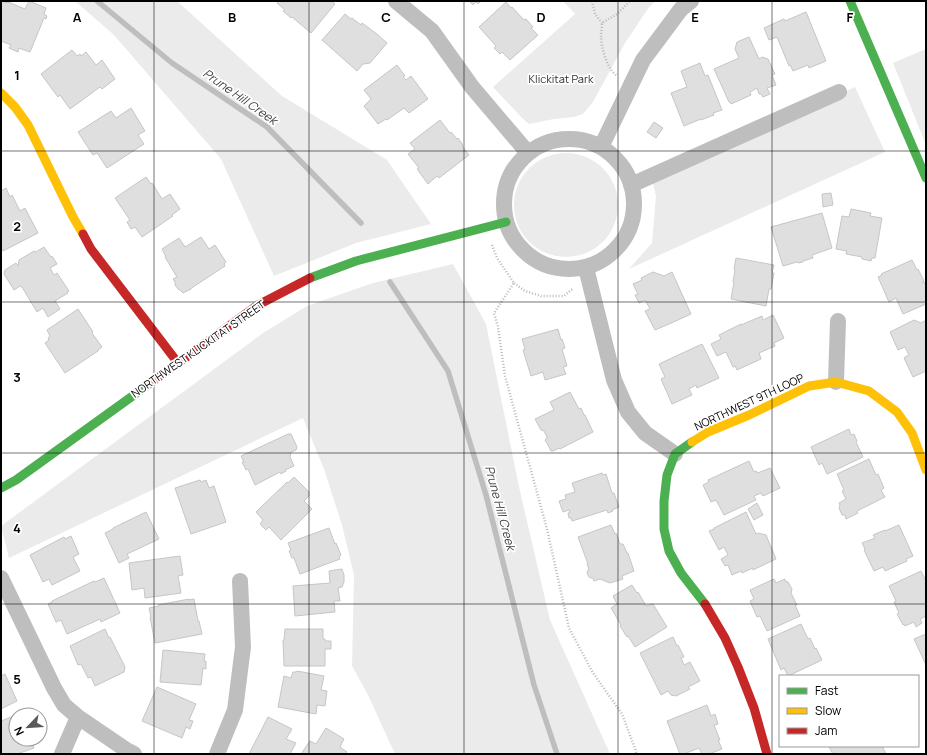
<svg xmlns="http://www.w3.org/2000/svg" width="927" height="755" font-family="Manrope,sans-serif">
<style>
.green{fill:#ebebeb}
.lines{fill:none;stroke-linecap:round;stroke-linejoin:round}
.stream{stroke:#bebebe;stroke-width:5.5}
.building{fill:#dfdfdf;stroke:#c6c6c6}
.path{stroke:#b9b9b9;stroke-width:2.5;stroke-dasharray:1 2;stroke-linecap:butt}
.street{stroke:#bebebe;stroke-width:16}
.fast{stroke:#4caf50;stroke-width:9}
.slow{stroke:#ffc107;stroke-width:9}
.jam{stroke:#c62828;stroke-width:9}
.grid{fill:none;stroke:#000;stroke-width:1;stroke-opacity:0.55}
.labels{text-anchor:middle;stroke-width:3.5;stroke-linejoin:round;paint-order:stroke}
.park-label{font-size:11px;fill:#323232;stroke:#fff}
.street-label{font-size:11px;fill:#000;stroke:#fff}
.water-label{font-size:12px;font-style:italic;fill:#434343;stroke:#fff}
.grid-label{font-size:13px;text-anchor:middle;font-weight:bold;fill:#000;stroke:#fff;stroke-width:3.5;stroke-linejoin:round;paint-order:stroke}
</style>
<rect width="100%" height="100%" fill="#fff"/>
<path class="green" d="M75 1H177L282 96 387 160 431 224 356 243 274 276 221 159 114 35Z
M563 1H656L649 7 625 43 593 102 583 114 574 117 554 119 529 124 523 119 493 87 575 14Z
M926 49V145L893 63Z
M855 87 885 152 629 269 652 243 656 196 653 183Z
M514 205a52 52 0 1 1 104 0a52 52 0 1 1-104 0Z
M453 264 486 324 519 487 550 620 610 754H395L368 695 352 666 354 575 342 525 324 469 303 418 9 558 1 526 263 333 307 306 373 283Z"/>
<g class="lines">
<path class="stream" d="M97 1 172 63 267 127 361 223
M390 282 448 371 486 495 534 685 557 754"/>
</g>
<path class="building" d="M1 1 8 3V2L25 9 29 1 46 8 44 14 47 16 46 19 44 18 30 52 19 48 18 52 9 48 11 45 1 41Z
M279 1H331L335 4 311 33 292 17 291 18 283 11 285 10 277 3Z
M469 1H481L478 4 476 2 473 5Z
M506 2 511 8 512 7 524 20 526 19 533 27 531 28 538 35 510 60 502 52 500 54 494 48 496 46 479 27Z
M806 12 826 61 809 68 808 65 793 71 790 65 789 66 777 37 769 40 764 28 784 19 785 21Z
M345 14 351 19 352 18 361 25 362 23 377 34 387 43 370 63 363 64 357 71 322 40Z
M749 37 759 59 762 57 768 59 775 74 772 75 776 85 767 88 770 94 763 97 761 94H759L757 88 750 92 751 95 731 104 730 102H729L714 69 739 58 735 49 737 42Z
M72 50 77 56 80 54 81 56 86 52 96 65 102 60 115 79 102 89 100 87 70 109 60 95 58 97 41 74Z
M700 63 705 76 708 75 722 110 713 113 714 115 701 120V119L684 126 671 93 687 87 681 71Z
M397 65 405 76 403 77 406 80 411 76 428 99 409 113 404 108 387 120 386 119 378 124 364 106 371 99 364 90Z
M131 108 145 131 138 135 144 144 107 168 97 153 93 155 78 132 111 111 116 118Z
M440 120 450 133 451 132 457 139 458 138 463 145 462 146 469 155 439 178 437 176 428 184 417 169 419 168 408 154 415 149 410 143Z
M654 122 663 128 656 138 647 132Z
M146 177 151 184 152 183 162 199 170 194 180 209 172 215 173 216 142 237 135 227 131 229 127 222 130 220 115 198Z
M6 188 10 197 12 195 20 211 25 208 38 233 3 251 1 247V191Z
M831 193 833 205 823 207 822 194Z
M851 209 871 213 870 216 882 218 875 258H872L871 261 862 259V257L846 254 847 251 836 249 842 216 849 217Z
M822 213 832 248 812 255 813 258 803 261V262L798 263 797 262 783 266 771 227Z
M201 237 209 249 215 245 226 262 224 264 225 266 190 289H191L183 293 180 290 178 289 175 285V282L173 279 177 277 165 257H166L162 249 179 238 185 247Z
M44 247 51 257 52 256 57 264 50 268 54 275 57 273 69 291 67 292 68 293 55 301 60 309 48 317 43 308 37 312 22 287H21L20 286 14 290 4 274 5 270 16 263 18 266 19 260 34 251 36 252Z
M736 258 774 265 772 273H774L771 289H769L766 306 731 299 734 282H733L735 270 734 269Z
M912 260 917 270 918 269 924 281 922 282 923 283 924 282 926 286V304L903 314 896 298 889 302 878 277 882 275 881 274Z
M653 272 664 276 672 272 691 314 669 324 655 330 645 311 650 309 645 300 639 303 635 295 638 294 633 284 642 280 641 278Z
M78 309 93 332 92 333 102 347 98 350V351L65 373 45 343 49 340 48 338 50 336 47 330Z
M773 315 784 338 774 343 775 346 759 353 761 359 737 370 735 366 733 367 726 352 717 356 711 344 721 339 719 335 741 324V325L762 316 763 320Z
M914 320 921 323 926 320V371L913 377 904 358H905V357L909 355 905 347 898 350 890 332Z
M558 329 561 340 562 339 565 348 562 349 567 366 563 367 566 374 545 380 543 372 531 376 523 350 525 349 522 339Z
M702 344 719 378 697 388 696 385 689 389 692 395 672 404 661 379 665 377 659 364Z
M570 392 579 409 581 408 584 415H585L593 432 560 449 559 448 553 451H551L547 443 545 441 547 437 544 431 541 430 535 419 554 410 550 402Z
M849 429 851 435 854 434 857 441 856 442 863 457 827 474 822 463 819 465 811 447Z
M288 434H291L297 447 296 450 291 452 290 457 294 466 285 470 286 471 281 474 280 472 255 485 248 469 246 470 242 462H244L241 456Z
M869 459 876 475 878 474 884 488 881 490 885 497 857 511 858 513 846 519 845 515H842L839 508 840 505 839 503 846 499 842 491 844 490 837 474Z
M749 461 754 472 756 471 758 473 770 468 780 488 763 496 761 493 754 496 756 500 724 515 716 500 711 502 703 485 709 482 708 480Z
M602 473 603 475 606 474 612 493H614L619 507 612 510 613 511 608 513 607 510 572 521 571 518H569L568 513H570L569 510 563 512 559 501 566 499 565 495 575 492 572 483Z
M294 477 309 492V496L304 501 312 509 281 540 269 527 266 530 260 524 263 520 256 512 287 482 288 483Z
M200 480 201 482 206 480 209 488 214 486 226 522 191 534 175 488Z
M757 503 763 515 754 520 748 509Z
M146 512 159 539 127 554 129 558 119 563 105 533 113 529V528Z
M746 512 756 534 758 533 766 535 776 559 753 570V568L742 573 741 571 732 575 728 565 725 566 721 559 728 555 724 547 719 550 709 531 714 529V528Z
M611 525 615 534 616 533 620 544H623L627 553H628L634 571 622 576 623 579 610 583 600 579 594 581 593 578H591L589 577 587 573 588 570 589 569 587 564H588L578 537Z
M899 525 913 556 906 559 907 561 885 571 883 567 874 571 864 550 865 549 862 543 875 538 873 535 885 530V531Z
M329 528 335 544 336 543 341 555 339 557 340 559 300 574 294 558H292L289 551 291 550 288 543Z
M71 536 79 554 73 557 80 571 52 585 49 579 43 582 30 555 64 537 65 539Z
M180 556 183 575 178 576 181 593 145 598 144 588 132 590 129 563Z
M342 569 344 575V582L342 587 338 588 340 601H334L335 612 295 616 293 586 330 583 329 571Z
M921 571 926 581V616L920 619 922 623 916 627 914 622 905 626 904 624 903 625 897 614 899 613 894 602 896 601 889 586Z
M104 578 120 613 101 622 100 619 67 634 61 620 56 622 48 604 52 602V601L94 581 95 582Z
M774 579 776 583 785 579V581L788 582 792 589 791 593 797 605H795L800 616 767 631 760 616 757 617 750 601 754 599 750 590Z
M632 585 637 593 638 592 646 606 653 604 667 627 635 647 628 636 627 637 620 626 621 625 611 608 617 604 613 596Z
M189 599V600L194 599 198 621H199L202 634 155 643 150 617H151L149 608 159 606 158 605Z
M801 624 808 639 810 638 815 649 816 648 822 660 788 676 784 668 781 670 768 639Z
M105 629 109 638 110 637 125 667 124 672 95 686 91 677 88 678 81 664 78 665 70 646Z
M285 629H323V639H325V641H331V649H325V666H284L283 640H284Z
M926 634V668L925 665H926L914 639Z
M673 637 677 646 678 645 684 657 681 658 684 665 690 662 700 681 688 687 690 689 676 696 671 695 668 691 661 695 640 653Z
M163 650 205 654 204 661H206V669L203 668 201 685 160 682Z
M297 671 324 676 321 690 327 691 325 706 317 705 316 714 278 707 284 676 291 678 293 672H296Z
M5 674 17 701 1 709V676Z
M157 687 196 704 189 720 193 721 190 729 186 727 182 738 142 721Z
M707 705 711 716 715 714 718 724 714 725 720 740H718L722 749 709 754H702L699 748 684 754H680L667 721Z
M16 715V739H30L34 748 17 754H1V721Z
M268 717 292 729 286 739 296 743 290 754H249Z
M326 728 344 739 340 747 347 752 345 754H301L310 741 316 744Z
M831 746H882L886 754H833L829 747Z"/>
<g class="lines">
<path class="path" d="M592 1 595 14 602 23
M616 75C607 68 601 48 601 36 601 32 602 28 602 23L617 14 630 1
M492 245 497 258 514 283 494 313 498 327 505 376 547 529 569 628 593 673 622 714 637 754
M514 283 525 291 541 296H564L571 290 574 289"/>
<path class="street" d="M396 1 432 31 472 87 528 153
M504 204a65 65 0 1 1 130 0a65 65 0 1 1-130 0Z
M601 147 643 60 681 9 691 1
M631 185 839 92
M586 268 614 380 628 412 645 433 675 454
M836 382 838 321
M1 578 54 688 64 705 78 717 128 751 134 754
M62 754 78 717
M217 754 235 710 243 647 240 581"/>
<path class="fast" d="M850 1 926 178
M310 278 356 261 506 222
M692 442 675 454 667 475 664 501V529L669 551 681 573 705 604
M1 488 16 480 152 382"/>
<path class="slow" d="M1 93 15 107 28 125 73 217 83 234
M692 442 708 432 749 415 809 386 836 382 869 391 897 412 912 433 926 470"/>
<path class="jam" d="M83 234 91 249 178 363
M152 382 258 305 310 278
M705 604 725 638 738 667 754 708 767 754"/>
</g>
<path class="grid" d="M154 1V754M309 1V754M464 1V754M618 1V754M772 1V754M1 151H926M1 302H926M1 453H926M1 604H926"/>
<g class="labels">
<g class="park-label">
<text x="561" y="83">Klickitat Park</text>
</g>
<g class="street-label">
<text transform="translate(198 349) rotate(-35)" y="4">NORTHWEST KLICKITAT STREET</text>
<text transform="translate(749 402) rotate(-25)" y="4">NORTHWEST 9TH LOOP</text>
</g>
<g class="water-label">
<text transform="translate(240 97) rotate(35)" y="4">Prune Hill Creek</text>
<text transform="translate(500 508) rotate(75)" y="4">Prune Hill Creek</text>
</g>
</g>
<g class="grid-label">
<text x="77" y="22">A</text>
<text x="232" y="22">B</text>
<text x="386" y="22">C</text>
<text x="541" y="22">D</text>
<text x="695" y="22">E</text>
<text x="850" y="22">F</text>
<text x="17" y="80">1</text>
<text x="17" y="231">2</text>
<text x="17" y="382">3</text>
<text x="17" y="533">4</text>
<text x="17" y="684">5</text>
</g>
<rect width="927" height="755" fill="none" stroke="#000000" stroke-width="4"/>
<rect x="779" y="675" width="140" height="72" fill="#ffffff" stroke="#999999"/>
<rect x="787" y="688" width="20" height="6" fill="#4caf50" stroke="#999999"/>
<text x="815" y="695" font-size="12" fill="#000000">Fast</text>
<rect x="787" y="708" width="20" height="6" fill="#ffc107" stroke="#999999"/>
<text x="815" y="715" font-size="12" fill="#000000">Slow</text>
<rect x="787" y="728" width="20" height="6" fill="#c62828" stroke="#999999"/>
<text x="815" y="735" font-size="12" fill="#000000">Jam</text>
<g transform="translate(28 727) rotate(245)"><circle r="19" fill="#ffffff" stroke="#999999"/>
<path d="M0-3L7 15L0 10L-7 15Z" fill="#595959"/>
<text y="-6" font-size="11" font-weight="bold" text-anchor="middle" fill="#000000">N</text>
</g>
</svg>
